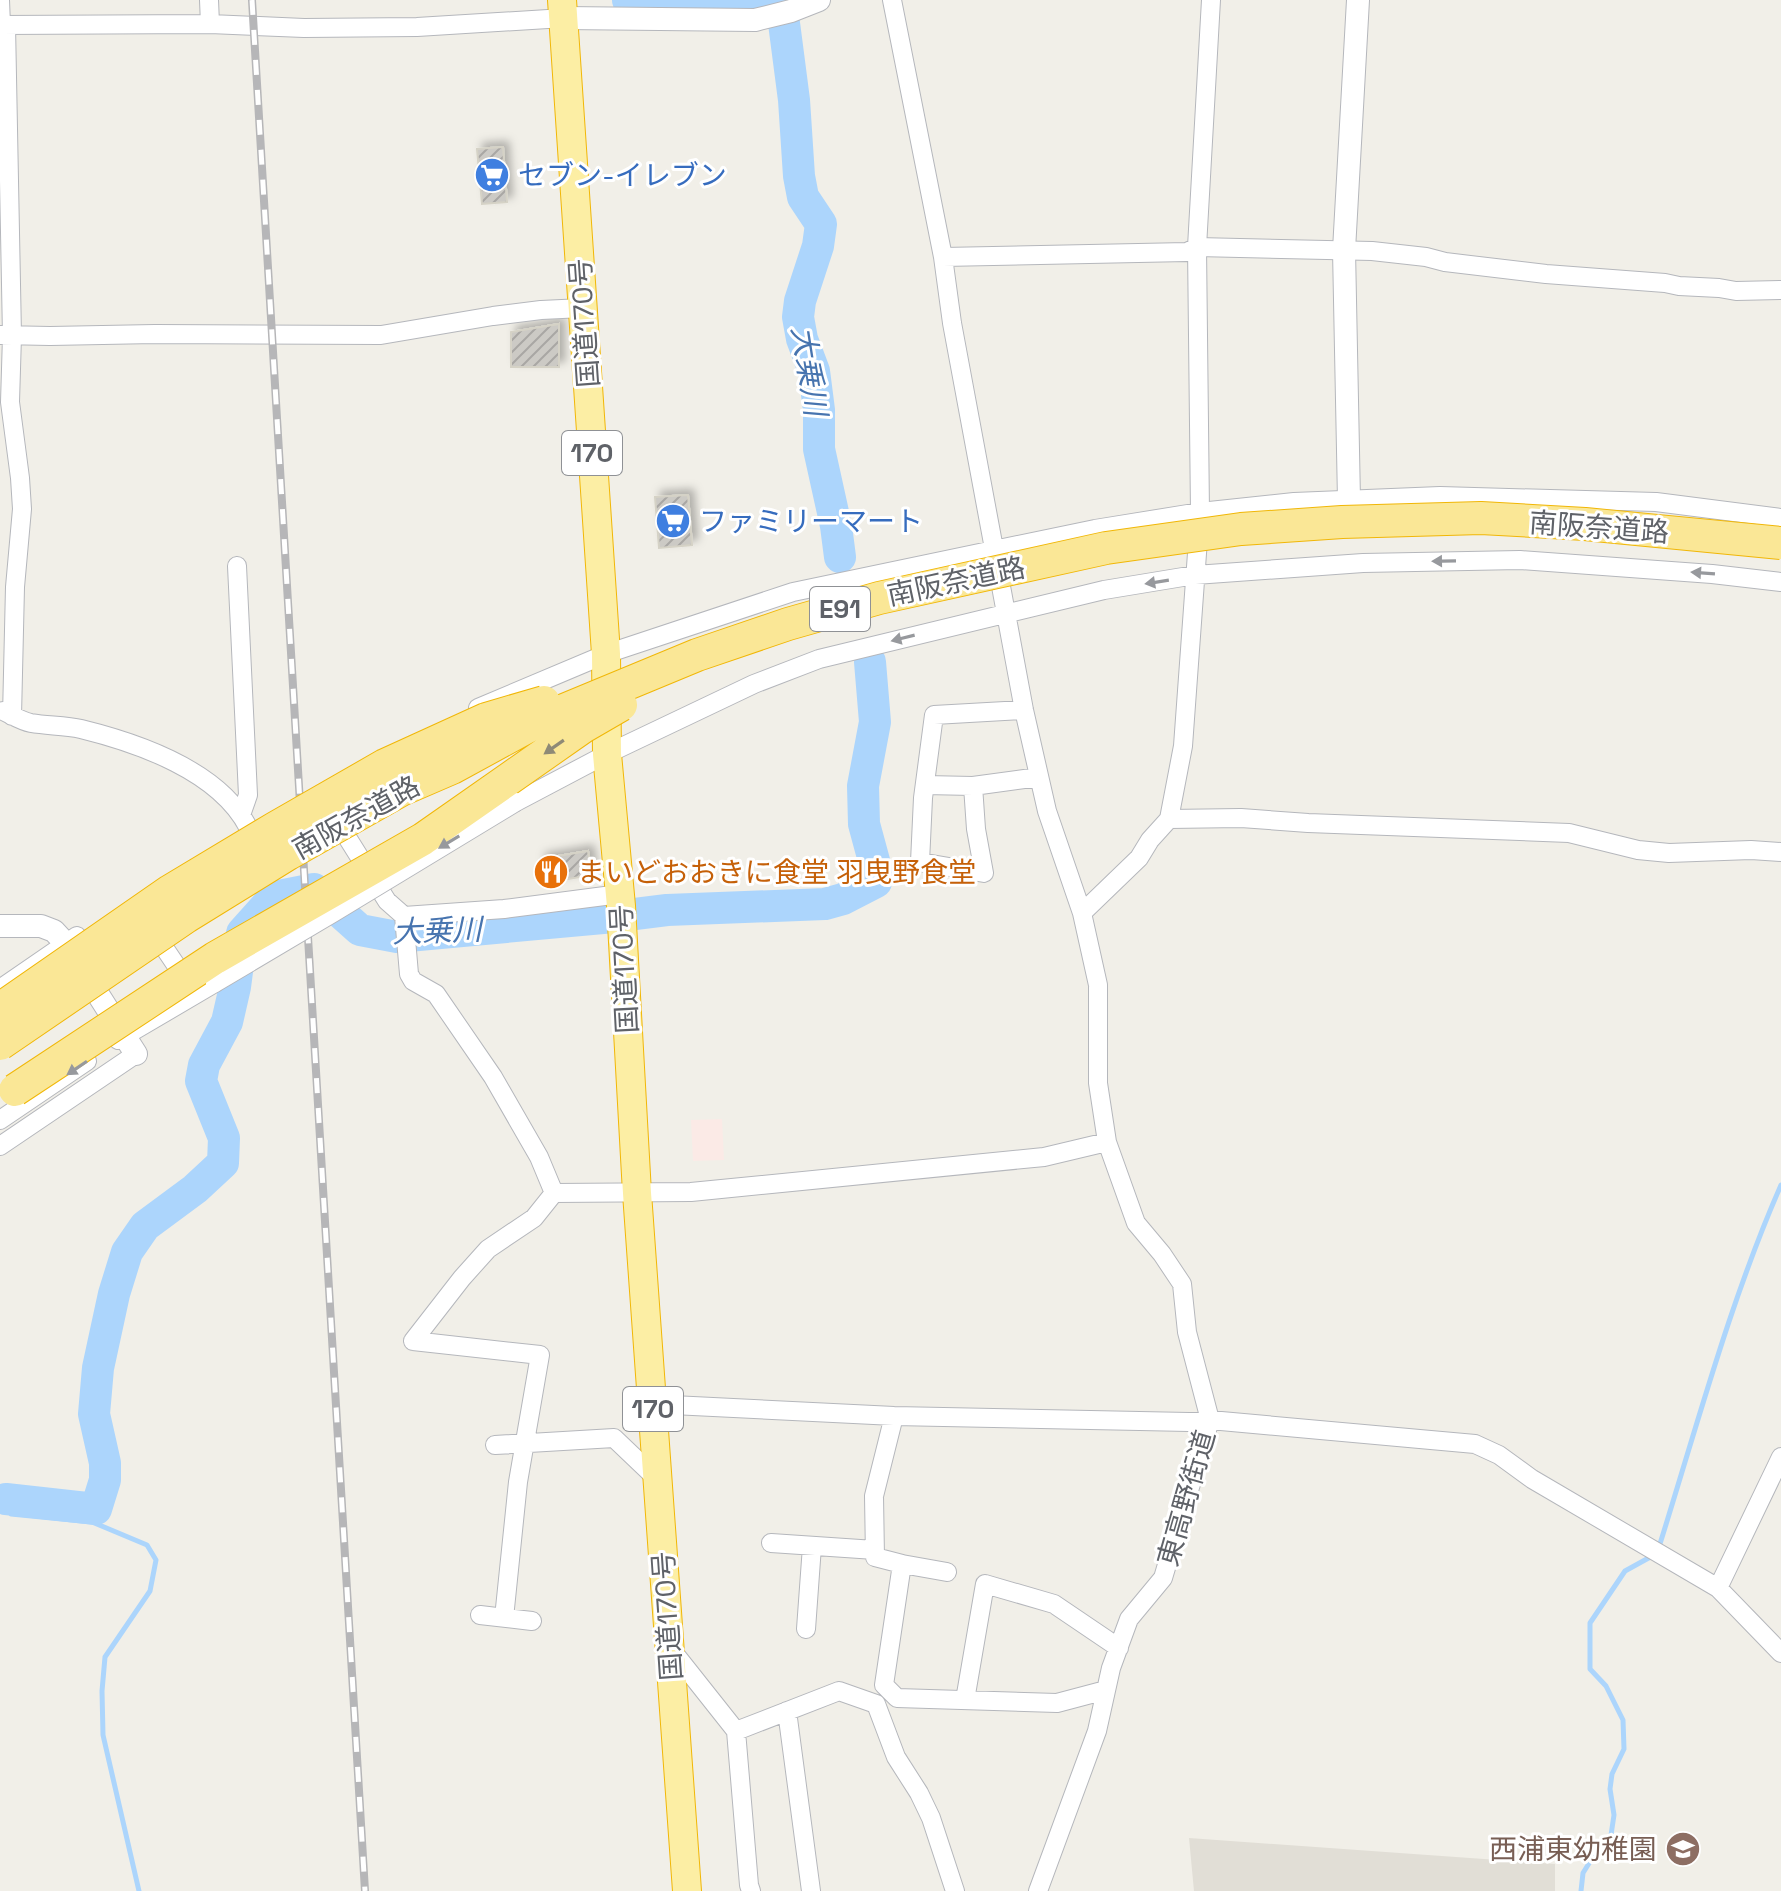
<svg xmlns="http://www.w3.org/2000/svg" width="1781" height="1891" font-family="'Space Grotesk','Noto Sans JP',sans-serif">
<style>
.education{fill:#e1ded6}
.medical{fill:#fbeae6}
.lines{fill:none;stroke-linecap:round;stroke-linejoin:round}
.stream{stroke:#acd5fc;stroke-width:5}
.river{stroke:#acd5fc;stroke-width:32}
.building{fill:url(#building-hatch);stroke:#d5d2c6;stroke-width:2;filter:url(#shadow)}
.minor-casing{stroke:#b5b7bc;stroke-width:20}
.tertiary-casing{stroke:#b5b7bc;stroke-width:24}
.trunk-casing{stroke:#f1b707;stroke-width:30}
.minor{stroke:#fff;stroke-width:18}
.tertiary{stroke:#fff;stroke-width:22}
.trunk{stroke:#fceea4;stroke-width:28}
.rail-casing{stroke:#b6b6b8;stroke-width:8}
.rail{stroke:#fff;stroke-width:5;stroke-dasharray:15;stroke-linecap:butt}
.minor-bridge-casing{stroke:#b5b7bc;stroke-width:20;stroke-linecap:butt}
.motorway-bridge-casing{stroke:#f1b707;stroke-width:34;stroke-linecap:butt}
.minor-bridge{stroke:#fff;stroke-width:18}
.motorway-bridge{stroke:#fae796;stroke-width:32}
.oneway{fill:#97999d}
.oneway2{fill:#8e8a76}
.labels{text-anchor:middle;stroke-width:6;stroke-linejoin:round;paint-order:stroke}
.shield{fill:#fff;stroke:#8f9195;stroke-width:2}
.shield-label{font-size:26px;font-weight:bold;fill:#5f6268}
.shop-label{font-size:28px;fill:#366cbe;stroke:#fff;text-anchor:start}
.street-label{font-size:28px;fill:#5f6268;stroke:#fff}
.food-label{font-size:28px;fill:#c56008;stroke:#fff;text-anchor:start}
.education-label{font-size:28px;fill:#785e54;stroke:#fff;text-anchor:end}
.water-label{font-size:30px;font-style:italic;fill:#4774af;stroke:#fff}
</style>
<defs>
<pattern id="building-hatch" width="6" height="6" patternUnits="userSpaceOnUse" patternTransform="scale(2)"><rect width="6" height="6" fill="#cccac5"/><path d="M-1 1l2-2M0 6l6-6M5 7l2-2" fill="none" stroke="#a9a7a4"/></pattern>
<filter id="shadow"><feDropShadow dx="5.5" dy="-5.5" stdDeviation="4" flood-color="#0004"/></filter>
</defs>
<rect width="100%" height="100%" fill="#f1efe8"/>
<path class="education" d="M1189 1838 1555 1864V1891H1194Z"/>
<path class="medical" d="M722 1119 724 1160 693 1161 691 1120Z"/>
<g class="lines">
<path class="stream" d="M0 1496 6 1499 11 1514 92 1522 147 1545 156 1560 150 1591 105 1657 102 1691 103 1735 139 1891
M1659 1547C1697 1426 1730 1301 1781 1185
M1581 1891 1583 1873 1596 1852 1611 1835 1614 1815 1610 1789 1612 1774 1624 1749 1623 1720 1606 1686 1590 1669V1623L1625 1571 1654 1555"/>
<path class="river" d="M628 0 629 3 641 9 767 0
M781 0 794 100 799 176 803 197 821 224 818 246 800 301 798 317 802 339 814 371 819 410V449L836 526 840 557
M6 1499 96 1509 105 1480V1463L94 1414 98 1368 114 1294 127 1252 145 1226 195 1189 223 1163 224 1138 201 1081 204 1065 227 1022 235 987 242 933 274 897 314 889 360 930 397 937 603 918 667 910 825 904 843 899 876 882 877 872 864 824 863 786 875 722 870 662"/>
</g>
<path class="building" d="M503 147 507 202 482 204 477 149Z
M559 324V367H511V332Z
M688 495 692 545 659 548 655 497Z
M588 851 592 875 544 883 540 859Z"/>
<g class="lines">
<g class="minor-casing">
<path id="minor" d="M0 0 1 25
M209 0 210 24
M892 0 943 257 952 323 1024 710 1047 811 1082 913 1098 985V1083L1107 1142 1136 1223 1162 1254 1182 1284 1187 1332 1210 1420 1163 1578 1129 1619 1111 1668 1097 1731 1038 1891
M0 25 210 24 304 28 417 27 564 18
M6 25 12 336 10 402 20 478 22 509 15 587 12 716
M943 257 1187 252 1197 247 1372 251 1426 257 1445 262 1546 274 1665 283 1679 286 1719 288 1736 291 1781 290
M0 335 50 336 155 334 381 335 493 316 541 310 583 308
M237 566 248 795 241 815
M478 708 606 654 793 592 1095 529 1200 512 1294 502 1440 496 1656 502 1781 518
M3 711C12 715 21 721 31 723 48 726 65 725 81 729 138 743 219 771 248 827
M925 785 973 786 1039 777
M973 786 976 829 984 873 920 862 923 798 934 715 1024 710
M516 802 607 754 754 684 819 659 1104 590 1195 575 1363 563 1520 560 1712 574 1781 582
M335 818 387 901 404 916 504 909 620 894
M1169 819 1241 818 1308 823 1569 833 1638 850 1669 853 1751 850 1781 852
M1082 913 1139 858 1150 840 1169 819 1183 746 1200 512 1197 247 1211 0
M404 916 409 974 413 981 436 994 493 1077 539 1157 554 1193
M153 931 188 983
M0 989 77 936
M118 1040 215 983
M0 1120 87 1061
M0 1146 136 1054
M413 1341 462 1278 488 1249 534 1218 554 1193 691 1192 1044 1157 1107 1142
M413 1341 540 1355 518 1482 504 1618
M652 1404 894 1416 1189 1422 1210 1420 1475 1444 1499 1455 1532 1479 1718 1588 1781 1653
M894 1416 874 1496 875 1557 902 1564 884 1685 897 1698 1057 1703 1106 1690
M495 1445 614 1438 658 1480
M771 1543 875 1550
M902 1564 947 1572
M1718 1588 1781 1457
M480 1615 532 1621
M806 1629 812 1546
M671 1649 736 1731 749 1885 751 1891
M965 1700 985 1584 1054 1604 1119 1648
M787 1711 811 1891
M736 1731 839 1691 876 1704 896 1757 919 1793 931 1818 955 1891"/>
</g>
<g class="tertiary-casing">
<path id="tertiary" d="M564 18 755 20 791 11 819 0
M1349 500 1344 250 1358 0
M0 926H41L54 931 66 944 136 1054"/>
</g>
<g class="trunk-casing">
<path id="trunk" d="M562 0 606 654 607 754 621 906 637 1193 687 1891"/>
</g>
<use href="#minor" class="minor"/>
<use href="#tertiary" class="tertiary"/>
<use href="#trunk" class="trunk"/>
<g class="rail-casing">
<path id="rail" d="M252 0 365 1891"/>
</g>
<use href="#rail" class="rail"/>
<g class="minor-bridge-casing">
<path id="minor-bridge" d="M215 983 333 913 516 802"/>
</g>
<g class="motorway-bridge-casing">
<path id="motorway-bridge" d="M0 1009 170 891 275 828 385 765 486 719 544 702
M0 1044 186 917 288 854 401 790 452 768 540 720 697 655 788 624 879 598 1106 548 1241 529 1342 522 1481 518 1585 524 1781 543
M15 1090 215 958 423 839 583 727 621 705"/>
</g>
<use href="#minor-bridge" class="minor-bridge"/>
<use href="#motorway-bridge" class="motorway-bridge"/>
</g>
<defs><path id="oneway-solid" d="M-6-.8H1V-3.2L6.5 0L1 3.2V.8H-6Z" transform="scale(2)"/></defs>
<g class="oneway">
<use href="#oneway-solid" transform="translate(1444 561) rotate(179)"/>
<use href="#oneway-solid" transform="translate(1703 573) rotate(-176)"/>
<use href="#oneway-solid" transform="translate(1157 582) rotate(171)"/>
<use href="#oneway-solid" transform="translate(903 638) rotate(166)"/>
<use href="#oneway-solid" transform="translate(449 842) rotate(149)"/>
<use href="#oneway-solid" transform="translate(77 1068) rotate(146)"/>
</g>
<use class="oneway2" href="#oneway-solid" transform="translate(554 747) rotate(145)"/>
<defs>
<g id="supermarket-disc" transform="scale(1.8)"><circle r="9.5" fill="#3f7fe0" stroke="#fff"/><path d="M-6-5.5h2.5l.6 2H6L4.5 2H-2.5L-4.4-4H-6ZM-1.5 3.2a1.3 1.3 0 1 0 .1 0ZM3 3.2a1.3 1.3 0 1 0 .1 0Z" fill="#fff"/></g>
<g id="restaurant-disc" transform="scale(1.8)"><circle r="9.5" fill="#e8710a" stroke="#fff"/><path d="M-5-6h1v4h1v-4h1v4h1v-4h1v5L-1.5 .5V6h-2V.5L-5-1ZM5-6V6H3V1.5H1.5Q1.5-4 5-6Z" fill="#fff"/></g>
<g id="school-disc" transform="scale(1.8)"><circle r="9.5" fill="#8d6e63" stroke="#fff"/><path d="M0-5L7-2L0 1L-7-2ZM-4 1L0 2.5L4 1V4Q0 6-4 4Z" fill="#fff"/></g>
</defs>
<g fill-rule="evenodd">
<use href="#supermarket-disc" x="492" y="175"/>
<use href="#supermarket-disc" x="673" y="521"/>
<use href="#restaurant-disc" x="551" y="872"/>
<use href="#school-disc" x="1683" y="1849"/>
</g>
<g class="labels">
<g class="shield">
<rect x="562" y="431" width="60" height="44" rx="6"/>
<rect x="810" y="587" width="60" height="44" rx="6"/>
<rect x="623" y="1387" width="60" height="44" rx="6"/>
</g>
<g class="shield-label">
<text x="592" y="462">170</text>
<text x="840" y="618">E91</text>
<text x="653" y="1418">170</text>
</g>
<g class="shop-label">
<text x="518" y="185">セブン-イレブン</text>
<text x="699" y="531">ファミリーマート</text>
</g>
<g class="street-label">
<text transform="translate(584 323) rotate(-94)" y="10">国道170号</text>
<text transform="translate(1599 527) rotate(4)" y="10">南阪奈道路</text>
<text transform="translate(956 581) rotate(-12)" y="10">南阪奈道路</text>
<text transform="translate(356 817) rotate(-29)" y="10">南阪奈道路</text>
<text transform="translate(624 969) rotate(-93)" y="10">国道170号</text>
<text transform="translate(1186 1498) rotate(-74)" y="10">東高野街道</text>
<text transform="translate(667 1616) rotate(-94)" y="10">国道170号</text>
</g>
<g class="food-label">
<text x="577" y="882">まいどおおきに食堂 羽曳野食堂</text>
</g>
<g class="education-label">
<text x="1657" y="1859">西浦東幼稚園</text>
</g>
<g class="water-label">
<text transform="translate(809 371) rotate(81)" y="10">大乗川</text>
<text transform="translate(437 931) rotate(-2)" y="10">大乗川</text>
</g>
</g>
</svg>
